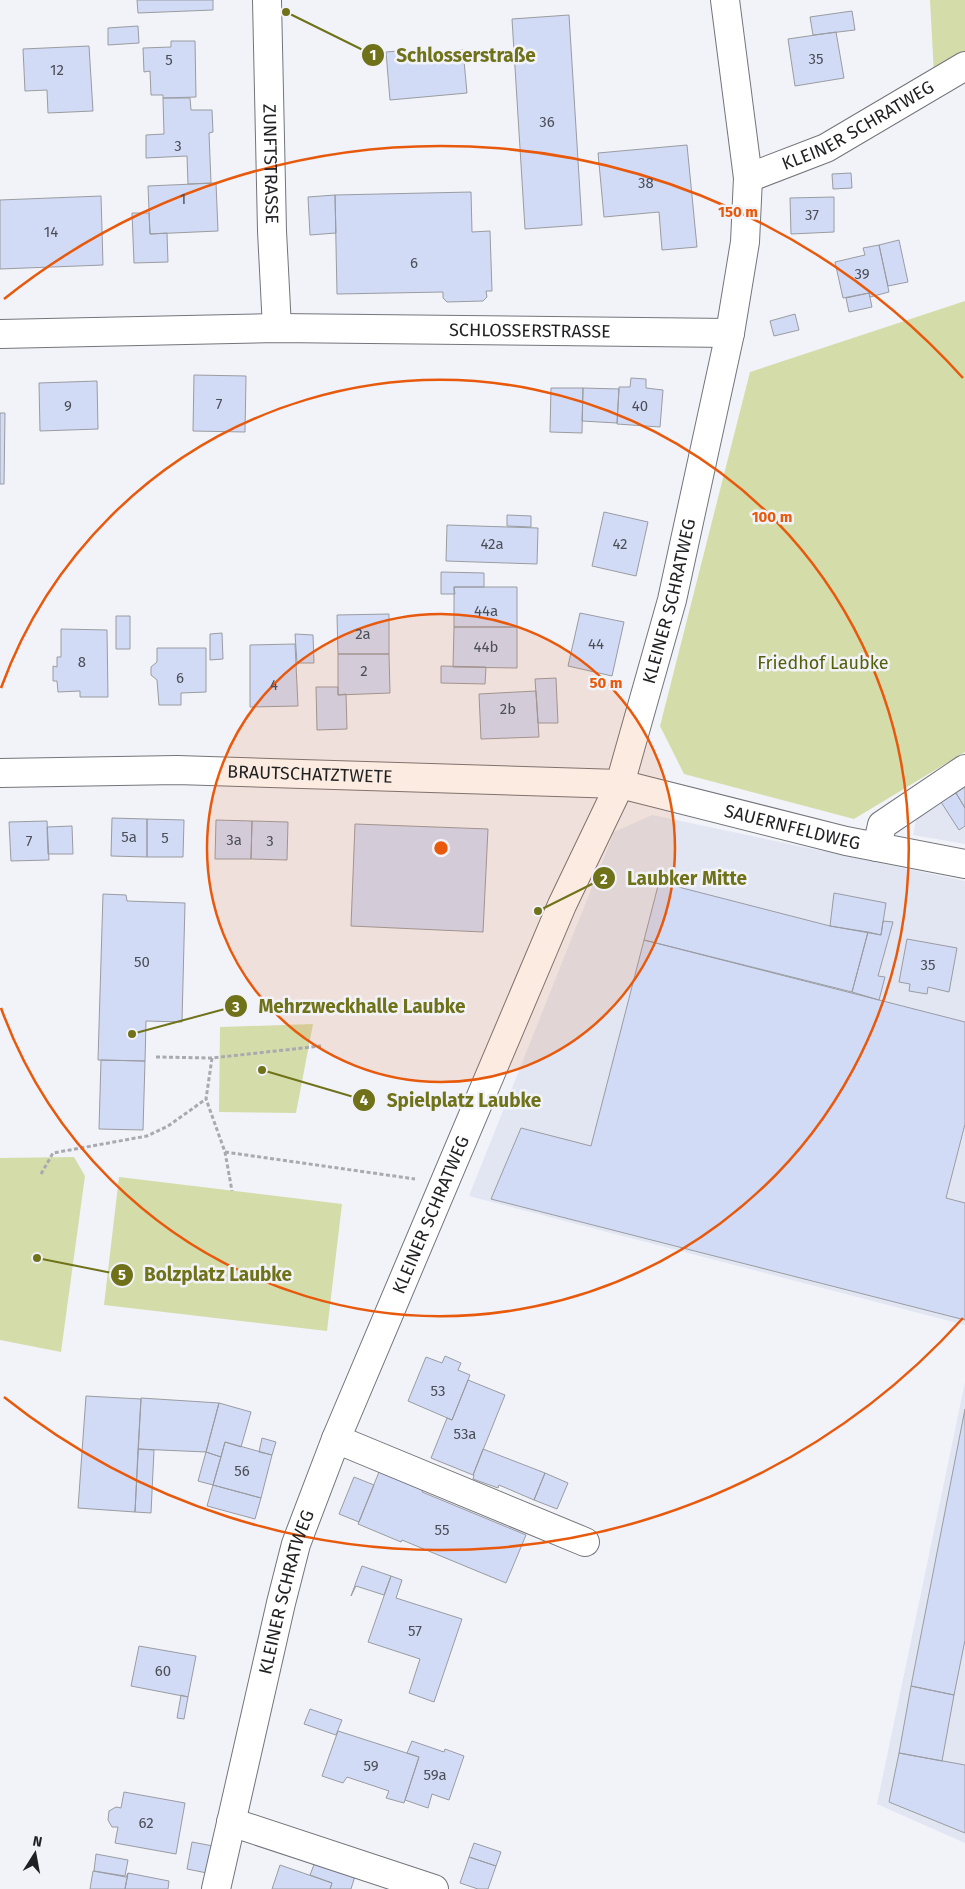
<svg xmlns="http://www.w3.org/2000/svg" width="965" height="1889" font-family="'Fira Sans',sans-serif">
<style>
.built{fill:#e1e6f2}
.green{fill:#d4ddaa}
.building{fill:#d2dbf6;stroke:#9a9ca1}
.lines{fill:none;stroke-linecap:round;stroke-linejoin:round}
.minor-casing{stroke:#73757a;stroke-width:30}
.path{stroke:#a8aaaf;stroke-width:3;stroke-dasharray:4 2.5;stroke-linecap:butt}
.minor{stroke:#fff;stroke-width:28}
.ring{fill:none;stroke:#e8590c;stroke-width:2.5}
.labels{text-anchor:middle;stroke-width:5;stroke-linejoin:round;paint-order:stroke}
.number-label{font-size:15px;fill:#4c4f57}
.street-label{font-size:18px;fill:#1f2022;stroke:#f1f3f9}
.park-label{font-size:18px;fill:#555e08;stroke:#f1f3f9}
.centre{fill:#e8590c;stroke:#f1f3f9;stroke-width:2.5}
.ring-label{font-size:15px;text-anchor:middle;font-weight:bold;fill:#e8590c;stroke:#f1f3f9;stroke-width:5;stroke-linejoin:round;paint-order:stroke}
.leader{fill:none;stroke:#6f7218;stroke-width:2}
.callout-dot{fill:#6f7218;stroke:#f1f3f9;stroke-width:2}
.mark-label{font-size:15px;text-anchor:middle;font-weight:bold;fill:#fff}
.callout-label{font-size:19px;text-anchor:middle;font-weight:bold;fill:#6f7218;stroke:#f1f3f9;stroke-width:5;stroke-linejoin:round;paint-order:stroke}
</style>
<rect width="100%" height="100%" fill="#f1f3f9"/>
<path class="built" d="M965 779V844L913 835 918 810Z
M652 815 965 881V1325L469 1196 614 832Z
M965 1382V1843L877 1804Z"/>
<path class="green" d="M930 0H965V56L934 75Z
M965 301V752L854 819 684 774 660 726 750 372Z
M313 1024 296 1113 219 1112 220 1027Z
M74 1157 85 1176 61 1352 0 1340V1158Z
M119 1177 342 1204 327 1331 104 1305Z"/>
<path class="building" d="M137 0H213V10L138 13Z
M852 11 855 30 813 35 810 17Z
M569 15 582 225 525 229 512 19Z
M138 26 139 43 108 45V28Z
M836 32 844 78 795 86 788 39Z
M171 41H195L196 97 163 98V95H151L150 71 144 72 143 48 171 47Z
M89 46 93 111 48 113 47 90 25 91 23 49Z
M423 49 424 53 463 50 467 93 390 100 386 52Z
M163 98H190L191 110H212L213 132 209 133 211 183 188 184 187 156 146 158V135L164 134Z
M687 145 697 247 662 250 659 212 604 217 598 153Z
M851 173 852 188 833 189 832 174Z
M216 183 218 231 150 234 148 186Z
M471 192 472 232 490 231 492 291H486L487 297 483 301 447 302 443 298V292L337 294 335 195Z
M335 195 336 233 310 235 308 197Z
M101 196 103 265 0 269V200Z
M834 197V232L791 234 790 198Z
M132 213H149L150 234 167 233 168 262 134 263Z
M899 240 908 282 888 286 879 245Z
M879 245 889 292 870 297 869 293 843 298 835 262 865 255 863 248Z
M869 293 872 307 849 312 846 298Z
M795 314 799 330 774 336 770 321Z
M194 375 246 376 245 432 193 431Z
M631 378 646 379V388L663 390 660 427 617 424 619 387H630Z
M97 381 98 429 40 431 39 383Z
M551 388H583L582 433 550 432Z
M583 388 619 389 617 423 582 421Z
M0 413H5L4 484H0Z
M604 512 648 522 636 576 592 566Z
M507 515 531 516V527L507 526Z
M447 525 538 528 537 564 446 561Z
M441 572 484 573V587H454L455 594H441Z
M454 587H517V627H454Z
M580 613 624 622 612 676 568 666Z
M389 614V654H338L337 615Z
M116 616H130V649H116Z
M454 627H517V668L453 667Z
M61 629 107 630 108 697H80V691L58 692 57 681H53V666L57 667V657H61Z
M222 633 223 659 210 660V634Z
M295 634 313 635 314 663H297Z
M295 644 298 706 250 707V645Z
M157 648H206V692L181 693V705H159L157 680 151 675V667L157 662Z
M338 654H389L390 693 338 695Z
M441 666 486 667 485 684 441 683Z
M556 678 558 723H538L535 679Z
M316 687H338V695L346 694 347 729 317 730Z
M536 691 539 737 481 739 479 694Z
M965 787V808L956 793Z
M956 793 965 808V826L959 830 941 802Z
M112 818 147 819V857L111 856Z
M147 819 184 820 183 857H147Z
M216 820 252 821 251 859H215Z
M47 821 49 860 11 861 9 822Z
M252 821 288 822 287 860 251 859Z
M355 824 488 829 483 932 351 926Z
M72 826 73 854H48L47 827Z
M659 882 830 926 868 932 852 992 644 940Z
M834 893 886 903 881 935 830 926Z
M103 894 126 895 127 901 185 903 182 1022 146 1021 145 1061 98 1060Z
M883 921 893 922 878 976 885 977 879 1000 852 992 868 932 881 935Z
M907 939 957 948 949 992 928 987 927 994 909 991 910 984 899 982Z
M644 940 965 1022V1124L946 1198 965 1203V1320L491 1199 521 1128 591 1146Z
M101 1060 145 1061 143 1130 99 1129Z
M445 1356 461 1363 458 1370 470 1375 452 1420 408 1401 426 1357 442 1363Z
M468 1380 505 1395 473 1475 431 1458 447 1418 452 1420Z
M86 1396 141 1399 135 1512 78 1508Z
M141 1398 219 1403 206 1452 138 1449Z
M219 1403 251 1412 241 1447 225 1442 221 1457 206 1452Z
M965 1409V1640L954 1695 911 1686Z
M262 1438 276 1442 272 1455 259 1452Z
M225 1442 272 1455 261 1498 213 1485Z
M138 1449 154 1450 151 1513 135 1512Z
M483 1449 545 1473 534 1500 499 1485 498 1488 473 1479 474 1475H473Z
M206 1452 221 1457 213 1485 198 1481Z
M379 1472 423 1490 422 1492 526 1535 506 1583 402 1540 401 1542 358 1524Z
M545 1473 568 1483 557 1509 534 1500Z
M354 1477 374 1485 359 1522 339 1514Z
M213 1485 261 1498 255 1519 207 1506Z
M362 1566 391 1576 384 1595 356 1586 351 1596Z
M391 1576 402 1580 396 1598 462 1619 434 1702 409 1693 420 1659 368 1642Z
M139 1646 196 1656 188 1697 131 1686Z
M911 1686 954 1695 942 1761 899 1753Z
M181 1695 188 1697 184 1719 177 1718Z
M310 1709 342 1720 336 1735 304 1724Z
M338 1731 419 1757 404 1803 386 1798 389 1791 347 1777 343 1783 322 1776Z
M412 1741 444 1752 445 1749 464 1756 449 1800 432 1794 428 1808 405 1800 419 1757 407 1753Z
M899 1753 965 1765V1833L889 1802Z
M124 1792 185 1803 176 1854 115 1843 118 1827H112L108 1820 109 1811 116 1807 121 1808Z
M192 1842 213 1846 207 1873 187 1869Z
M474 1843 501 1852 496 1866 469 1857Z
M96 1854 128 1860 125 1876 94 1871Z
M469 1857 496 1866 488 1889H478L460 1883Z
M315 1862 355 1876 351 1889H330L332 1883 310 1875Z
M280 1865 332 1883 330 1889H272Z
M93 1871 126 1877 128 1873 125 1889H90Z
M128 1873 169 1881 168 1889H125Z"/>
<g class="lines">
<g class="minor-casing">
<g id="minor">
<path id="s1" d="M267 0 272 231 277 328"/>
<path id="s2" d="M748 178 826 148 965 66"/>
<path id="s3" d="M0 334 277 328 730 333"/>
<path id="s4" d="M0 773 177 770 620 784 846 841 965 864"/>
<path d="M877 847 882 825 965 769"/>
<path d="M336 1439 585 1542"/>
<path d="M231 1822 434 1889"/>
<path id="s5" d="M216 1889 281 1603 296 1544 336 1439 562 905 620 784 672 600 730 333 745 242 748 178 725 0"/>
</g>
</g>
<path class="path" d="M156 1057 212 1058 321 1046
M212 1058 206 1099 225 1152 232 1191
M225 1152 415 1179
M41 1174 53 1153 147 1136 168 1126 206 1099"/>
<use href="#minor" class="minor"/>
</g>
<circle cx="441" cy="848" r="234" fill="#e8590c" fill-opacity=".12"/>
<g class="ring">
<circle cx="441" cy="848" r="234"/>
<path d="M1 688A468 468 0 1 1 1 1008"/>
<path d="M963 1318A702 702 0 0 1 4 1397M4 299A702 702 0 0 1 963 378"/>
</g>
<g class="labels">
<g class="number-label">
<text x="816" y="64">35</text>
<text x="169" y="65">5</text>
<text x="57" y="75">12</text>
<text x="547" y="127">36</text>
<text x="178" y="151">3</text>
<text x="646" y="188">38</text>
<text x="183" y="204">1</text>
<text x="812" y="220">37</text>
<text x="51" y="237">14</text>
<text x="414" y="268">6</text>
<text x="862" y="279">39</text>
<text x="219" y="409">7</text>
<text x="68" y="411">9</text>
<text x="640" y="411">40</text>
<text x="492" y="549">42a</text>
<text x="620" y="549">42</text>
<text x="486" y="616">44a</text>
<text x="363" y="639">2a</text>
<text x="596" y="649">44</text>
<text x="486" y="652">44b</text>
<text x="82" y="667">8</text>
<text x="364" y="676">2</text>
<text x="180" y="683">6</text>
<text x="274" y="690">4</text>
<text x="508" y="714">2b</text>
<text x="129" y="842">5a</text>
<text x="165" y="843">5</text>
<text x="234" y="845">3a</text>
<text x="29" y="846">7</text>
<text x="270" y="846">3</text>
<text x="142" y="967">50</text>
<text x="928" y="970">35</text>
<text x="438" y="1396">53</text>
<text x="465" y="1439">53a</text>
<text x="242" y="1476">56</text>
<text x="442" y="1535">55</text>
<text x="415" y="1636">57</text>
<text x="163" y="1676">60</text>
<text x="371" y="1771">59</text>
<text x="435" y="1780">59a</text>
<text x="146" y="1828">62</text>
</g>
<g class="street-label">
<text dy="6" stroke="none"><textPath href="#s2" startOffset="122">KLEINER SCHRATWEG</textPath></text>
<text dy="6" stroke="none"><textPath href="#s1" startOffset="164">ZUNFTSTRASSE</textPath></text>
<text dy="6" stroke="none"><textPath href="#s3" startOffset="530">SCHLOSSERSTRASSE</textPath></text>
<text dy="6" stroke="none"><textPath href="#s5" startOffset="1370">KLEINER SCHRATWEG</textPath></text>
<text dy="6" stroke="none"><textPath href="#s4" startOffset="310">BRAUTSCHATZTWETE</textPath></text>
<text dy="6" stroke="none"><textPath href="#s4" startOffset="798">SAUERNFELDWEG</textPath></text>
<text dy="6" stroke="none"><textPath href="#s5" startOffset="710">KLEINER SCHRATWEG</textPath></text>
<text dy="6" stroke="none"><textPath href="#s5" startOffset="305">KLEINER SCHRATWEG</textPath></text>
</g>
<g class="park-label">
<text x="823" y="669">Friedhof Laubke</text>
</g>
</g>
<circle cx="441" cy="848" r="8" class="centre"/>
<g class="ring-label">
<text x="738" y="217">150 m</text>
<text x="772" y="522">100 m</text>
<text x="606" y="688">50 m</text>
</g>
<path class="leader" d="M286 12L373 55M538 911L604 878M132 1034L236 1006M262 1070L364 1100M37 1258L122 1275"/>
<g class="callout-dot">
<circle cx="286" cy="12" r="5"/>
<circle cx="538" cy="911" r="5"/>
<circle cx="132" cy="1034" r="5"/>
<circle cx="262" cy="1070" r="5"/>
<circle cx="37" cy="1258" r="5"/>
<circle cx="373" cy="55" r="12"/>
<circle cx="604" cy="878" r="12"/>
<circle cx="236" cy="1006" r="12"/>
<circle cx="364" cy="1100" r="12"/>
<circle cx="122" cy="1275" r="12"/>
</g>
<g class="mark-label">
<text x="373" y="60">1</text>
<text x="604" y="884">2</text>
<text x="236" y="1012">3</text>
<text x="364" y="1105">4</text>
<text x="122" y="1280">5</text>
</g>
<g class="callout-label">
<text x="466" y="62">Schlosserstraße</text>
<text x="687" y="885">Laubker Mitte</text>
<text x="362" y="1013">Mehrzweckhalle Laubke</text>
<text x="464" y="1107">Spielplatz Laubke</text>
<text x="218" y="1281">Bolzplatz Laubke</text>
</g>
<g transform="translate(35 1854) rotate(11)" stroke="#f1f3f9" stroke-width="4" paint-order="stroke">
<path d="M0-4L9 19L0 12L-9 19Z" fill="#1f2022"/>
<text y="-8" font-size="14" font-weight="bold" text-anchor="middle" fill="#1f2022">N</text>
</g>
</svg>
